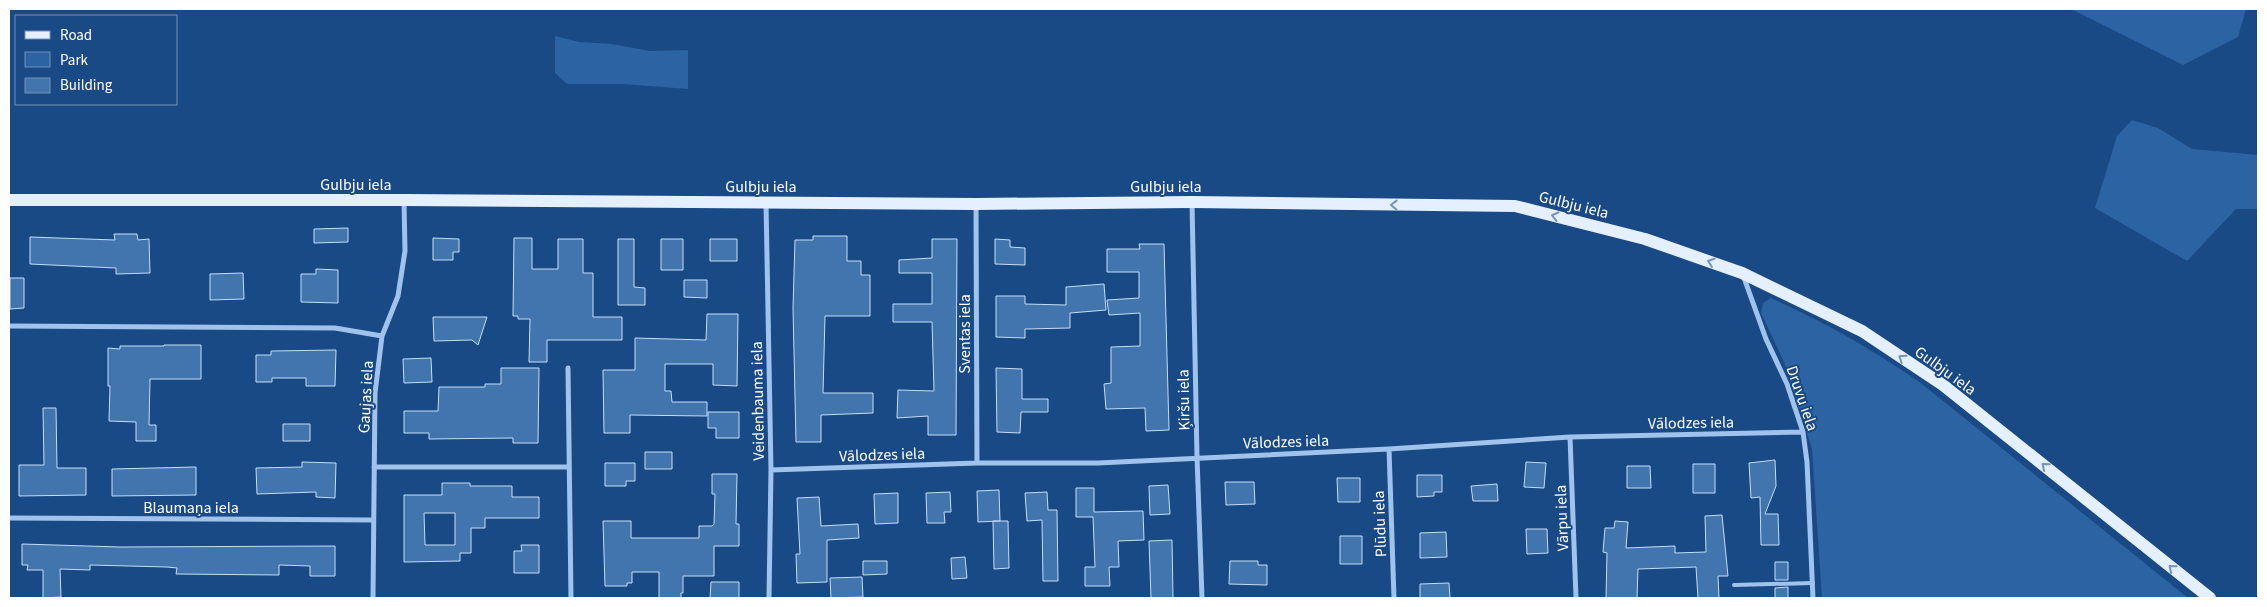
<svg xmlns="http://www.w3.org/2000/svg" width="2267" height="607" font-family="'Source Sans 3',sans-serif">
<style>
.green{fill:#2c63a3}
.building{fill:#4274ae;stroke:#c4ddf9;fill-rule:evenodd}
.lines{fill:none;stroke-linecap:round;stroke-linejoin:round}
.service{stroke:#9fc3ec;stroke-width:4}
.minor{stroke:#9fc3ec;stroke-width:5}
.primary{stroke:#e4efff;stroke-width:12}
.oneway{stroke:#7494bc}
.labels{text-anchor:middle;stroke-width:4;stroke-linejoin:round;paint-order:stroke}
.street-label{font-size:16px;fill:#fff;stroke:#194a85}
</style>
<rect width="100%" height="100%" fill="#194a85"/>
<path class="green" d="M2071 9H2246L2238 37 2183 65Z
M555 36 579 42 612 44 650 51 688 50V89L623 84H567L555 73Z
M2132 120 2158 128 2192 149 2258 155V209H2236L2187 261 2095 208 2117 136Z
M1771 298C1824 322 1874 350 1922 384L2188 598H1822L1812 449 1784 362 1761 313 1763 303Z"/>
<path class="building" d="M348 228V242L314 243V229Z
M114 234H137L138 240 149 239 150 273 116 274V268L30 264V237L115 240Z
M813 236H847V261H861V275H870V316H825L823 393H873V413L821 415V442H796L793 308 795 240H813Z
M433 238 459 239V252H453V260H433Z
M514 238H532V269H558V239H583V273H593V317H622V340H547V362H529L530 319H518V316H513Z
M618 239H634V287L645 288V305H618Z
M661 239H683V270H661Z
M710 239H737V261H710Z
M932 239H957L956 435H928V416L897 418 898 390 934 391 932 322H893V304H932V273H899V260L932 258Z
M995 239 1010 240V247L1025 248V265L995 264Z
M1139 244H1164L1169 430 1146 431 1145 408 1106 409 1104 384 1111 383V347L1140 346V313L1109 315 1107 300 1139 298V272H1107V249H1140Z
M316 269 338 270V303L301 302V274H316Z
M243 273 244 299 210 300V274Z
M10 278H24V308L10 309Z
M684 280H707V298L684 297Z
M1104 284 1106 310 1070 313V328L1025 329V338L996 337V296H1025V304L1066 305V287Z
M707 314H738L737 386 713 385V364H665V391H671L672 402H707V416L630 415V433H604L603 370H635V338L706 340Z
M433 317H487L478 345 472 340 434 341Z
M164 345H201V379H150L149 425H156V441H136V422L109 421 110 386H108V348L120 349V346H164Z
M336 350 335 386H306V378H272V382H256V355H271V351Z
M431 358 432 382 404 383 403 359Z
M501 368H539L538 443H513V438L429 439V433H404V411H438L439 387H485V384H501Z
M996 368 1022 369V399H1048V412H1021L1020 433 997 432Z
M43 408H56L57 468H86V495L19 496V465H44Z
M708 412H739V438H716V428H708Z
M283 424H310V441H283Z
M645 452H672V469H645Z
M1775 460 1776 486 1765 514H1778L1779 545H1761L1760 497 1751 498 1749 463Z
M302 462 336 463 335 498 316 497V492L257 494 256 468 302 467Z
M1526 462 1546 463 1544 488 1524 487Z
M605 463H635V481H626V486H605Z
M1693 464H1715V493H1693Z
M1627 466H1650L1651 488H1627Z
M196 467V495L112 496V469Z
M712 474H737L736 524H739V546H714V576H683V593H681V598H659V572H632V583H627V586H605L603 521H631V538H699V526H712L714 524 715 494H712Z
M1417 475H1442V492H1434V496L1417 497Z
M1337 478H1360V502H1338Z
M1225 482H1254L1255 504 1226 505Z
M442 483H470V486H512V497H539V518H485V528H471V553H460V561L404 562V495H442ZM424 513H455V545H425Z
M1497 484 1498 501H1473L1471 486Z
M1168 485 1170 514 1150 515 1149 486Z
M1076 488H1094V512L1143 511 1144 540 1118 541 1119 567H1109L1110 586H1085V567H1095L1093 517H1076Z
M999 490 1000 521 978 522 977 491Z
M950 492 951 512H944L945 523H927L926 493Z
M1047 492 1048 510H1057L1058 581H1043L1042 520 1027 521 1025 493Z
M898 493V523L875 524 874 494Z
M819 497 821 526 858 524 859 538 827 540V582L797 583 796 554H800L797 498Z
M1722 515 1728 576H1718L1719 598H1698L1696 567 1638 569 1637 598H1606L1607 553 1603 552 1605 528H1614L1615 521 1628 522 1626 548 1675 546V553L1706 552 1705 516Z
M993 521H1008L1009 568 994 569Z
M1526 529H1547L1548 553 1527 554Z
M1446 532 1447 557 1420 558V533Z
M1340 536H1362V564H1340Z
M1172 540 1173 598H1151L1149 541Z
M22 544 120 547 335 546V576H310V566L279 565V575L176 574 177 568 167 567 90 565V570L60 569 61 597 43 598V570H27L28 565H22Z
M521 545H539V573H514V551H522Z
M965 557 967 578 952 579 951 558Z
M863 561H887V574L863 575Z
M1230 561H1258V565H1267V585L1229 584Z
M1775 562H1788V580H1775Z
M862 577 863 597 831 598 830 578Z
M711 582H739V598H710Z
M1449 583 1450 598H1420V584Z
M1788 587V598H1775V588Z"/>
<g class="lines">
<path class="service" d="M1734 585 1813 583"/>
<path class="minor" d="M1192 202 1197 457 1202 598
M766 203 771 470 769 598
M976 206 977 463
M1743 275 1766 339 1787 384 1803 432 1807 462 1813 598
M9 326 335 328 382 336
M568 368 571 598
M1570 437 1576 598
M1389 449 1394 598
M374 467H569
M771 470 977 463H1098L1389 449 1570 437 1803 432
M9 518 372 520
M373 598 375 393 382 336 398 296 405 251 404 201"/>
<path class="primary" d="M9 200H404L976 204 1192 202 1515 206 1645 239 1742 273 1862 331 1943 385 2210 598"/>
</g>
<defs><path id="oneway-chevron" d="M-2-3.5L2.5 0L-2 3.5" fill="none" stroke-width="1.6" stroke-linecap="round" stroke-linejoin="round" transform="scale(1.25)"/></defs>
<g class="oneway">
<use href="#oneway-chevron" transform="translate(1394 205) rotate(-179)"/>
<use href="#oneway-chevron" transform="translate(1555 216) rotate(-166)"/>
<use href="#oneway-chevron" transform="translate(1711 262) rotate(-161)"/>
<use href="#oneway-chevron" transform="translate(1902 358) rotate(-146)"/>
<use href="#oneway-chevron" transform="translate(2045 466) rotate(-141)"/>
<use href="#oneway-chevron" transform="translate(2172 568) rotate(-141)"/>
</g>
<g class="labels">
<g class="street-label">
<text x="356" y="190">Gulbju iela</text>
<text x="761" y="192">Gulbju iela</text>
<text x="1166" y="192">Gulbju iela</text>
<text transform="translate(1574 204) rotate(14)" y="6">Gulbju iela</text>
<text transform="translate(964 334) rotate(-90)" y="6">Sventas iela</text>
<text transform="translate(1946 370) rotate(36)" y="6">Gulbju iela</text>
<text transform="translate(365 397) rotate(-87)" y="6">Gaujas iela</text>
<text transform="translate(1803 398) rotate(71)" y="6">Druvu iela</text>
<text transform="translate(1183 400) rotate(-91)" y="6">Ķiršu iela</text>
<text transform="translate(757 401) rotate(-91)" y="6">Veidenbauma iela</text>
<text transform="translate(1691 422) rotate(-1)" y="6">Vālodzes iela</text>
<text transform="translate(1286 441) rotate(-2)" y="6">Vālodzes iela</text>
<text transform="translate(882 454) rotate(-2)" y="6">Vālodzes iela</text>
<text x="191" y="513">Blaumaņa iela</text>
<text transform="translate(1561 518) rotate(-92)" y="6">Vārpu iela</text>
<text transform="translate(1379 524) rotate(-92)" y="6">Plūdu iela</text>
</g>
</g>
<rect width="2267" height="607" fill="none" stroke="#ffffff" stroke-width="20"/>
<rect x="15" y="15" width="162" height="90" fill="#194a85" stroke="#7592b6"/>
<rect x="25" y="31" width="25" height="8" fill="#e4efff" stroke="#7592b6"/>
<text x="60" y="40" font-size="15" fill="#ffffff">Road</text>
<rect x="25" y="52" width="25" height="15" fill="#2c63a3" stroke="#7592b6"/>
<text x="60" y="65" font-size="15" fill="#ffffff">Park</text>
<rect x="25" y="78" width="25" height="15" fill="#4274ae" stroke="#7592b6"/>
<text x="60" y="90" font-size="15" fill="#ffffff">Building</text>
</svg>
